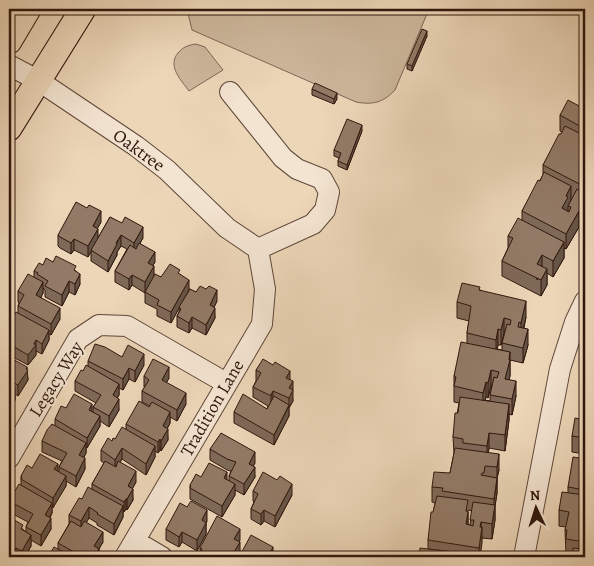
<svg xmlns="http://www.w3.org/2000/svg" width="594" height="566" font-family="Alegreya,serif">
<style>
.green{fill:#ccb69b;stroke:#7e6654}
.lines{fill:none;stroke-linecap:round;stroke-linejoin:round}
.minor-casing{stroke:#5f4738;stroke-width:22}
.major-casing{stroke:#30170d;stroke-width:27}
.minor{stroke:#f3e4d1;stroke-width:20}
.major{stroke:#ecd6b8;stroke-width:25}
.wall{fill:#7e6958;stroke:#30170d;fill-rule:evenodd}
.shaded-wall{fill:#665547;stroke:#30170d}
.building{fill:#927a66;stroke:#30170d}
.labels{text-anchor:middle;stroke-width:4;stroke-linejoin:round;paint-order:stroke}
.street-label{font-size:18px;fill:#30170d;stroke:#f3e4d1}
</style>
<rect width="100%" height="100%" fill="#ecd6b8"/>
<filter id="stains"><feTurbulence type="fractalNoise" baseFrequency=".004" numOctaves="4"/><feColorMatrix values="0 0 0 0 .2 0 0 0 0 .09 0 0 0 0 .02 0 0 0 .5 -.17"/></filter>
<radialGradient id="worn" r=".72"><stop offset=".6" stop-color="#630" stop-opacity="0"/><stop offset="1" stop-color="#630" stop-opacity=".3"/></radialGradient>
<path class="green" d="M187 9H429L395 90C383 103 372 105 356 102L192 30Z
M196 44 205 47 223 70 189 91C181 80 167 66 178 53 183 47 188 45 196 44Z"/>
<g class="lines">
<g class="minor-casing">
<path id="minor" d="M9 65 39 81 136 146 167 170 227 228 258 249
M230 92 283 158 297 169 322 179 329 192 325 210 313 224 258 249
M9 458 78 339 99 325 127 326 226 383
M135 541 162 557
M125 557 262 324 265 289 258 249
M524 557 560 369 575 322 585 301"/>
</g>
<g class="major-casing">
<path id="major" d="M9 41 28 9
M9 128 83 9"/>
</g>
<use href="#minor" class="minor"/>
<use href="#major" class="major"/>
</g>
<path class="wall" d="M427 36 412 71 407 69V64Z
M312 89 337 99 334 104 312 95Z
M585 99V230L579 227 566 249 564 248V258L553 277 547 273V285L541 296 502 276V261L508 248V236L522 220V211L543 175V165L562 132 560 131V115L581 107Z
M362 131 347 170 338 166V161L339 158 334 156V150Z
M110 217 143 238 140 243 155 262 153 265 154 276 161 277 180 274 189 289 217 301 214 307 215 318 206 335 192 328 189 333 177 327V316L179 312V308L171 323 157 316V309L145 303V292V293L132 285 129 290 115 282V271L127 249 121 246 117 252V255L108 272 91 261V251L88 257 74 250 71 254 60 248 58 246V235L101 222 97 228 98 238Z
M53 262 76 271 80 284 75 295 69 292 62 306 45 297V290L43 288V293L41 297 60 319 51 335 49 334V340L42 354 36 351V355L28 365 11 356V349L10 348V352L9 354V325L18 313V306L19 303 18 302V291L34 277V271L43 265Z
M480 290 526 317 524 328 528 345 523 363 510 360V376L509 379 516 396 512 415 509 414V420L505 451 489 448 488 453 499 470 497 478V493L495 506V520L492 539 482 538 480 555 428 549V540L435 503 432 502V487L450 473 454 453 453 437 459 403 454 402V376L467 343V333L469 321 457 318V302ZM502 343V350L497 349 498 345H501ZM491 385 492 386 490 395V401L485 400 486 397 488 398ZM468 510 472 511 470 525H468Z
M9 357 27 370 28 380 18 396 15 394V400L9 412Z
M122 357 144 365 135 382 129 379 123 390 119 388V395L117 398 119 410 109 427 100 421V426L87 448H86V453L84 457 85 469 76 487 66 481V486L52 508V513L50 518 51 529 41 546 31 540V546L25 557H9V517L26 532V527L28 522 9 512V501L21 485V476L32 468 58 471 59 472V467L62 461 42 452V441L55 426V419L66 408 93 412V407L96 403 75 391V381L88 366V361Z
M256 370 290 380 293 401 289 408V416L274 445 234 423V412L267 409 268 406 253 397V387L256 381Z
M144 376 169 378 166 383 186 404 177 421 170 417V423L167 429 168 440 161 451 160 450 158 453 155 451V457L146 475 122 459 120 462 136 482 132 489 133 500 127 510 126 509 124 512H123V517L114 535 97 525V523L89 518 86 522 103 542 99 549V557H48L58 549V543L69 524V515L82 499 92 489V484L104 463 101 461V450L112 441 115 439 126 430V424L150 406 142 402V391L145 387H144Z
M585 406V454L572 452V436L584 420Z
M210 449 255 463 253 466 255 477 244 495 235 490V495L222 517 190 499V485L201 477 227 480 229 481V476L231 471 227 470 210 460Z
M585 459V505H584L582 520H584L585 510V557L566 554 565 530 566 527 559 526V510L568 493V487Z
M253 491 292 495 275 527 264 521 261 525 251 519V509L254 502 253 501Z
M207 521 206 523V534L197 551 182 542 179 547 166 540V529Z
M240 540 239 542 240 553 238 557H200V548Z"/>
<path class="shaded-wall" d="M427 31V36L412 71V66Z
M337 93V99L334 104V99Z
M362 125V131L347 170V165Z
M571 186V201L568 207V213L562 208 566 196Z
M101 211V222L93 237V226Z
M579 211V227L566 249V234Z
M143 227V238L134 253V243Z
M98 229V239L88 257V246Z
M121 235V246L117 252V255L108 272V261Z
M74 239V250L71 254V243Z
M564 242V258L553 277V261Z
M155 252V262L148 273V263Z
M542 255V271L537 280V264Z
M154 266V277L145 293V282Z
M547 269V285L541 296V280Z
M80 274V284L75 295V284Z
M132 275V285L129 290V279Z
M189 280V290L171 323V312Z
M69 281V292L62 306V295Z
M43 282V293L36 306V295Z
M217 290V301L210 316V305Z
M526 301V317L521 338V323Z
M60 308V319L51 335V324Z
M215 308V318L206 335V325Z
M192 317V328L189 333V323Z
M504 318V334L501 345V330Z
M498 329V345L496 356V340Z
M528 329V345L523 363V348Z
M49 330V340L42 354V344Z
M36 340V355L28 365V355Z
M10 341V352L9 354V343Z
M510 352V376L505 394V379Z
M144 354V365L135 382V371Z
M27 367 28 380 18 396V385Z
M169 367V378L162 391V380Z
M129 368V379L123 390V379Z
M491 370V385L488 398V383Z
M290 371V382L286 378Z
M293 381V401L289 408V416L274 445V435L289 406V388Z
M516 381V396L512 415V399Z
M486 382V397L483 408V393Z
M119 384V395L113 406V395Z
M15 389V400L9 412V401Z
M273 391V402L271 406V395Z
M186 393V404L177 421V410Z
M119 399V410L109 427V416Z
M92 404V415L89 410Z
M509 404V420L505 451V435Z
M170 412V423L163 437V426Z
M100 416V426L87 448V438Z
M168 429V440L161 451V441Z
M489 433V448L487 462V446Z
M160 439V450L158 453V442Z
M86 443V453L79 466V455Z
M155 446V457L146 475V464Z
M122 448V459L115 471V460Z
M255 452V463L249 474V464Z
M499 454V470L497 478V493L495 506V520L492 539V524L494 512V499L497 483V467Z
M85 458V469L76 487V476Z
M58 464V475L54 469Z
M255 467V477L244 495V484Z
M136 471V482L128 497V486Z
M227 472V483L224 478Z
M66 476V486L53 508V498Z
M235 484V495L222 517V506Z
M292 484V495L275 527V516Z
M133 489V500L127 510V499Z
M584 495V511L580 535V519Z
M126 499V509L124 512V502Z
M52 503V513L45 526V515Z
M123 506V517L114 535V524Z
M89 507V518L81 532V521Z
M207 510V521L206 523V534L197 551V540L202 520Z
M264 510V521L261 525V514Z
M468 512V527L466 524Z
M51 518V529L41 546V535Z
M481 522V533L482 527V543L480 557H479V548Z
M240 529V540L234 550V539Z
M103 532V542L95 555 99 549V557H93L94 546Z
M182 532V542L179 547V537Z
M31 535V546L25 557H22V551Z
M240 542V553L238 557H231Z
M273 547V557H268Z
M16 548V557H12V554Z"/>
<path class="building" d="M422 29 427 31 412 66 407 64Z
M315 83 337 93 334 99 312 89Z
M585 99V129L560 115 568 100 581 107Z
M347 119 362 125 347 165 338 161 341 153 334 150Z
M565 126 585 136V160L584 162 585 163V187L543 165 559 134H561Z
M544 172 571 186 566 196 568 197 562 208 569 212 571 207 568 206 577 189 585 193V215L579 211 566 234 522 211 538 180 540 181Z
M76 202 87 208 89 205 101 211 93 226 98 229 88 246 74 239 71 243 60 237 58 235Z
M110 217 122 223 125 217 143 227 134 243 121 235 116 243 117 244 108 261 91 250Z
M518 218 564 242 553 261 542 255 537 264 547 269 541 280 502 261 513 238 508 236Z
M139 243 155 252 148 263 154 266 145 282 132 275 129 279 115 271 130 245 136 249Z
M56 256 76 266 74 270 80 274 75 284 69 281 62 295 45 286 48 281 37 274 38 273 34 271 39 263 43 265 46 258 53 262Z
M170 264 180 270 178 273 189 280 171 312 157 305 159 300 145 292 155 274 161 277Z
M28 274 43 282 36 295 60 308 51 324 18 306 24 295 18 291Z
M462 283 480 287 479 290 526 301 521 323 519 322 518 327 528 329 523 348 502 343 507 324 510 325 511 320 504 318 501 330 498 329 496 340 467 333 471 306 457 302Z
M200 286 206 289 209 286 217 290 210 305 215 308 206 325 192 317 189 323 177 316 181 309 179 307 190 289 196 292Z
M16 312 49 330 42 344 36 340 34 344 36 345 28 355 11 345 14 340 9 337V325Z
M461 342 510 352 509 360H510L505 379 516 381 512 399 490 395 494 377 497 378 499 372 491 370 488 383 486 382 483 393 454 386 456 377 454 376Z
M95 344 105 347 122 357 128 345 144 354 135 371 129 368 123 379 88 361Z
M9 357 27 367 26 369 28 370 18 385 9 380Z
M153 359 169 367 162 380 186 393 177 410 142 391 149 380 144 376Z
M263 359 273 365 275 362 290 371 286 378 293 381 289 388 293 390 289 398 273 391 271 395H269L253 387 261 373 256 370Z
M86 365 119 384 113 395 119 399 109 416 93 407 101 395 75 381 81 370 83 371Z
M9 385 15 389 9 401Z
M74 394 92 404 89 410 100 416 87 438 55 419 61 406 66 408Z
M243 394 267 409 274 396 289 405 274 435 234 412Z
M460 397 509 404 505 435 489 433 487 446 463 443V439L453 437 455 413H458Z
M139 401 149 407 152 402 170 412 163 426 168 429 161 441 160 439 158 442 126 424Z
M575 418 585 420V418V438L572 436Z
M52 424 86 443 79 455 85 458 76 476 59 467 67 453 42 441 47 430Z
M122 427 155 446 146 464 122 448 115 460 101 450 108 438 112 441 113 438 115 439Z
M221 433 255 452 249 464 255 467 244 484 229 476 236 462 227 459 210 449Z
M455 448 499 454 497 467 485 466 484 473H482L481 475 497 478 494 499 442 491 443 488 432 487 434 472 450 473Z
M40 454 58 464 54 469 66 476 53 498 21 479 22 477 21 476 27 465 32 468Z
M573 457 585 459V490L568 487Z
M105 461 116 467 118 461 136 471 128 486 133 489 127 499H126L124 502 92 484Z
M209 463 227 472 224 478 235 484 222 506 190 488 191 486 190 485 196 474 201 477Z
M263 472 277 480 280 476 292 484 275 516 264 510 261 514 251 509 258 494 253 491Z
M19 484 52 503 45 515 51 518 41 535 26 527 33 514 9 501Z
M88 487 123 506 114 524 97 514 98 513 89 507 81 521 69 515 79 498 82 499Z
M562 492 584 495 580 519 584 520 585 510V542L566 539 567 530H565L569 512 559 510Z
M437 496 468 500 466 511 468 512 466 524 473 526 474 520H470L473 502 495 505 492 524 481 522 480 527H482L479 548 428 540 431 512H433Z
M191 501 207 510 202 520 206 523 197 540 182 532 179 537 166 529 180 503 187 507Z
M217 516 240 529 234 539 240 542 231 557H225L215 552 212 557 201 551 202 549 200 548Z
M9 517 23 525 21 529 31 535 22 551 16 548 12 554 9 552Z
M71 521 81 527 84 521 103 532 94 546 99 549 93 557H83L58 543Z
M251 535 273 547 268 557H239Z
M54 547 73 557H48Z
M420 548 485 556V557H419Z
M573 548 585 549V557H572Z"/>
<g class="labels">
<g class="street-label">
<text transform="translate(139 150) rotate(36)" y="6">Oaktree</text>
<text transform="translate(56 379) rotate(-58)" y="6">Legacy Way</text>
<text transform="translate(212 408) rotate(-60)" y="6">Tradition Lane</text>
</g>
</g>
<rect width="594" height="566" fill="none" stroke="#ecd6b8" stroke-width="30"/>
<rect x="10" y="10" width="574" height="546" fill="none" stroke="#30170d" stroke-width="2.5"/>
<rect x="15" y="15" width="564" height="536" fill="none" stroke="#30170d"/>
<g transform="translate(536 508) rotate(356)" stroke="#f3e4d1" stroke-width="4" paint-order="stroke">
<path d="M0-4L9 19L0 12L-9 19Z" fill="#30170d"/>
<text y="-8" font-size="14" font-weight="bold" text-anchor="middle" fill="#30170d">N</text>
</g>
<rect width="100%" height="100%" filter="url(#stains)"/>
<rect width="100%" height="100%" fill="url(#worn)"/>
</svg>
